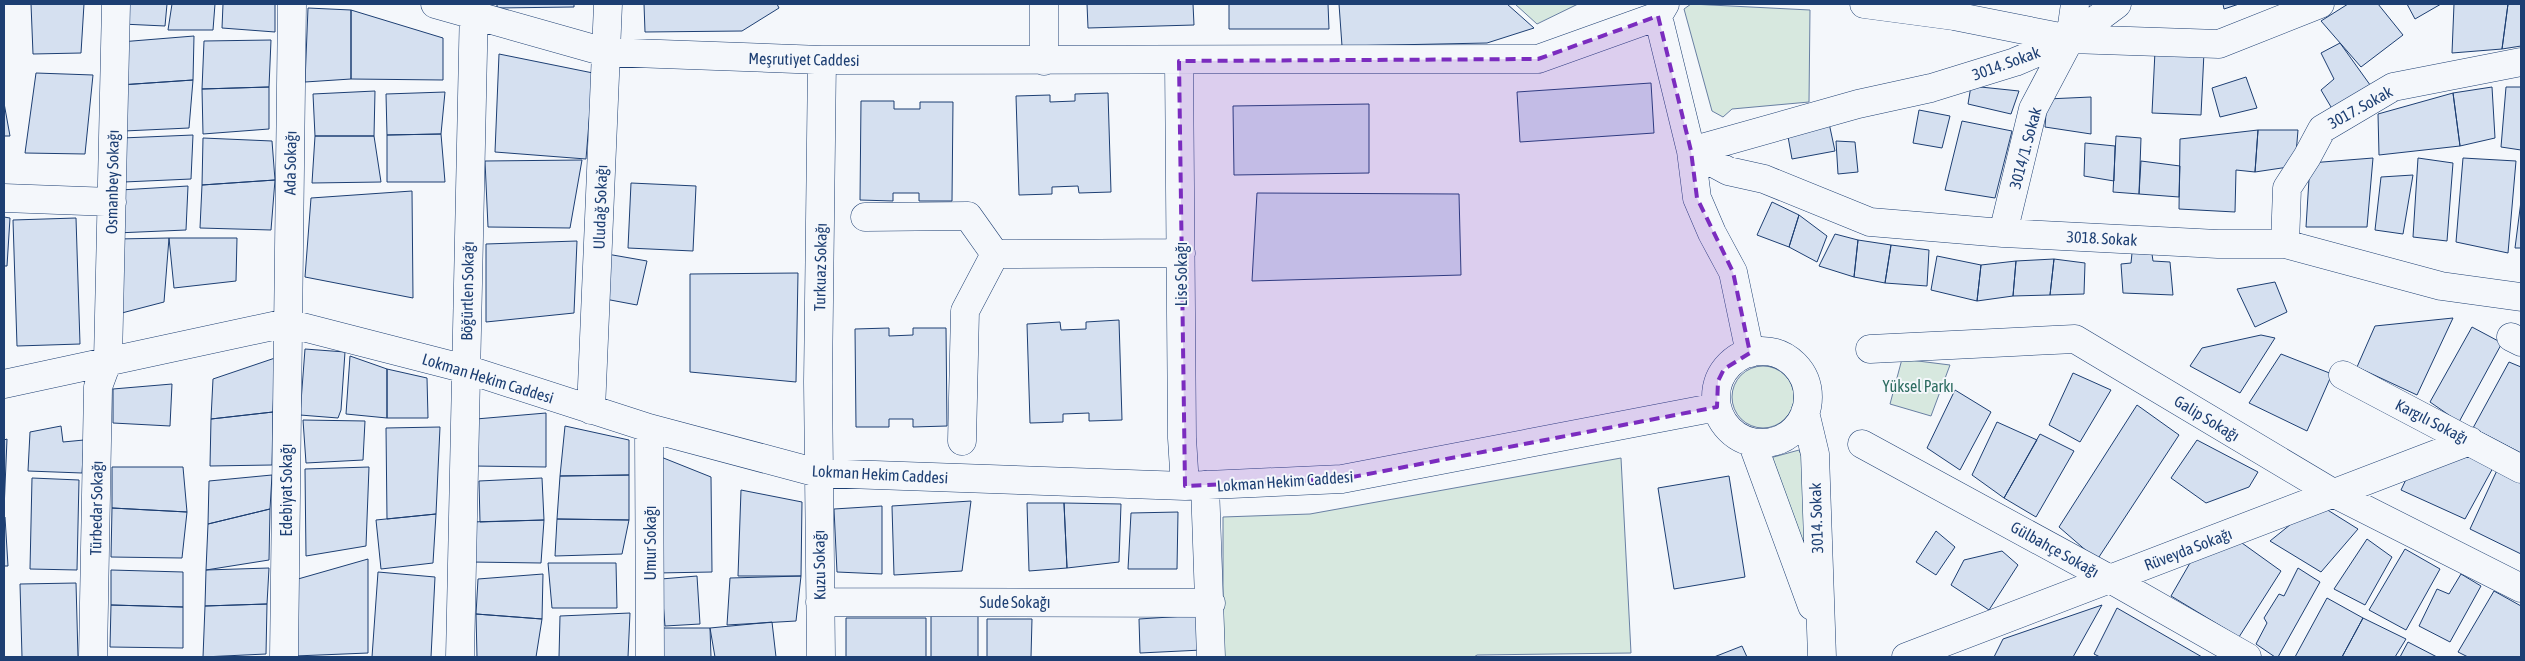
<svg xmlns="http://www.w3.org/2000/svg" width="2525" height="661" font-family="'Asap Condensed',sans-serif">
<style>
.green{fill:#d7e8df;stroke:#687fa3}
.building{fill:#d5e0f0;stroke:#1d3f73}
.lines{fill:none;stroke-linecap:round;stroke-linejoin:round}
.minor-casing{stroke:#1d3f73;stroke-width:29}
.minor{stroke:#f4f7fb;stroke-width:28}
.marked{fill:#7b2cbf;fill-opacity:0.2;stroke:#7b2cbf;stroke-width:4;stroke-dasharray:10 6;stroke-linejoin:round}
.labels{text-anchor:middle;stroke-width:4;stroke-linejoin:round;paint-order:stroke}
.street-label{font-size:16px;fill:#1d3f73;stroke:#f4f7fb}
.park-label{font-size:16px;fill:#2c6c60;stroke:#f4f7fb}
</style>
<rect width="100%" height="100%" fill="#f4f7fb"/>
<path class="green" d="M1515 4H1578L1537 24Z
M1691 4 1810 10 1809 102 1732 109 1723 117 1712 111 1684 9Z
M1902 359 1950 365 1931 416 1890 404Z
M1732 397a31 31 0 1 1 62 0a31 31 0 1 1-62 0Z
M1799 450 1805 465 1809 564 1770 458Z
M1621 458 1631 653 1477 655 1474 657H1223V517L1310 514Z"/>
<path class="building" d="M31 4H84L81 53 33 54Z
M124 4H167L165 26 122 24Z
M172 4H215L213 30H168Z
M223 4H275V32L222 28Z
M497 4H574V7L497 8Z
M644 4H777L779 8 742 31 645 32Z
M1087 4H1193L1194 25 1088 28Z
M1229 4H1328L1329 29H1229Z
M1339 4H1507L1534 28 1487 43 1342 46Z
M2223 4H2239L2224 9Z
M2348 4H2378L2403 35 2361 67 2321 21Z
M2407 4H2441L2415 19Z
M2454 4H2508L2502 49 2452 53Z
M2508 4H2521V46L2502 49Z
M308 8 351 10V79L305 82Z
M351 10 443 38V80L351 79Z
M194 36 193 80 120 85V42Z
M271 40 269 87 202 89 204 41Z
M2340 43 2373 89 2334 112 2321 90 2334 79 2321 53Z
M2155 51 2204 52 2201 115 2152 113Z
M499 54 593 73 586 159 495 152Z
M36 73 93 75 85 154 25 153Z
M2246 77 2257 108 2220 117 2212 88Z
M193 80 189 128 124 131 120 85Z
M1651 83 1654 133 1520 142 1517 92Z
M1971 86 2019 91 2011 114 1968 104Z
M269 87V129L203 134 202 89Z
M2492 87 2495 138 2460 146 2453 93Z
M2506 87H2521V150L2501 147Z
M375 91 374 136H315L313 94Z
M445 92 441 134 387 135 386 94Z
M1108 93 1111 192 1079 193 1078 186 1052 187V194L1019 195 1016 96 1050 95V102L1075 101V94Z
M2453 93 2460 146 2379 155 2378 114Z
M2091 97V134L2045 127 2047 99Z
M861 101H894V109H920V102H953L952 201H919V193H893V201L860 200Z
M4 103 10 136H4Z
M1369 104V173L1234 175 1233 106Z
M1919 110 1950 116 1942 148 1913 143Z
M1962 121 2012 131 1995 198 1945 190Z
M1829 123 1835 151 1792 159 1787 131Z
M2258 130H2298L2295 166 2255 172Z
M2258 130 2255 172 2236 170 2235 212 2179 209 2180 139Z
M441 134 445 182H387V135Z
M193 135 191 179 124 182 122 138Z
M315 136H374L381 182 312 183Z
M2116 136 2141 138 2139 194 2113 192Z
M203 138 272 141 275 180 202 185Z
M1836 141 1855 142 1858 172 1838 174Z
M2085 143 2115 146 2114 181 2084 176Z
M2373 158 2367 227H2306L2310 163Z
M2418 158 2453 163 2447 241 2413 237Z
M2463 158 2516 161 2508 253 2456 242Z
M582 160 570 228 488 227 485 161Z
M2141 161 2180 166 2179 197 2139 194Z
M2413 175 2403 234 2375 230 2381 177Z
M275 180 271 230 200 228 202 185Z
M631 183 696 186 693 251 628 248Z
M188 186 186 230 116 233 120 190Z
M412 191 413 298 305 277 311 198Z
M1257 193 1459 194 1461 275 1252 281Z
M2521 201V248H2515Z
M1772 202 1799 215 1789 247 1757 235Z
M1799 215 1827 236 1817 262 1789 247Z
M4 217 10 218 7 266H4Z
M76 218 80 344 17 346 13 220Z
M1835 234 1858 240 1854 277 1819 266Z
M169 238 164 302 118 314 117 239Z
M169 238H237L236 281 174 288Z
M1858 240 1891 245 1885 283 1854 277Z
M577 241 574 313 486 322V244Z
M1891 245 1929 250 1927 286 1885 283Z
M2132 253 2152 254 2153 261 2170 262 2173 295 2123 293 2121 264 2131 263Z
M607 254 647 261 637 305 605 299Z
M1937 256 1981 265 1977 301 1931 290Z
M2054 259 2085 263 2084 294 2050 295Z
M2054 259 2050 295 2013 296 2016 261Z
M2016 261 2013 296 1977 301 1981 265Z
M798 273 796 382 690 372V274Z
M2275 282 2287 312 2255 327 2237 289Z
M2453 318 2417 395 2357 367 2375 326Z
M1119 320 1122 420 1089 421V413L1063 414V422L1030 423 1027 324 1060 322 1061 330 1086 329V322Z
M2472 327 2502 343 2459 422 2430 402Z
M889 328V336L913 335V328H946L947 426 913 427V419H889V427H856L855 329Z
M2261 335 2275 338 2240 393 2190 366 2202 348Z
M305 349 345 352 341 410 338 418 300 415Z
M2281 354 2332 374 2307 431 2249 403Z
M350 356 387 369V418L346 414Z
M275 358 273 412 211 419 213 379Z
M2509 362 2521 367V453L2473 428Z
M387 369 427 378 428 418H387Z
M2073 373 2111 390 2080 442 2049 425Z
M172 384 170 426 113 423V389Z
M1955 390 1991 412 1960 470 1927 448Z
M2137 405 2179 435 2097 560 2059 527Z
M273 412 272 465 210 466 211 419Z
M546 413V467L474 466 476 419Z
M303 420 365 421 363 460 306 463Z
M1997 422 2037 440 2004 498 1972 475Z
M61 426 63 442 84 440 82 473 28 471 30 432Z
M565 426 629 440V475L560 476Z
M440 427 436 514 387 519 386 428Z
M2040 434 2074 451 2036 517 2004 498Z
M7 439 4 510V440Z
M2197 440 2258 472 2249 487 2206 503 2171 478Z
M2463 452 2494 466 2465 519 2401 490 2410 471Z
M661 457 711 477 712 572 657 573Z
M2499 466 2521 480V554L2470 529Z
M112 467H183L187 512 112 508Z
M369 467 366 546 306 556 305 469Z
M272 475 270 509 208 524 209 481Z
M629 475V520L557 519 560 476Z
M1729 476 1745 577 1674 589 1658 488Z
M32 478 79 480 77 570 30 569Z
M542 478 544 520 480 522 479 481Z
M741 490 802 502 801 576H738Z
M971 501 962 571 894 575 892 506Z
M1027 503H1064L1067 568 1029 571Z
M1064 503 1121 504 1119 562 1067 568Z
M882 506V574L837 572 834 509Z
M112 508 187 512 182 558 111 557Z
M270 509 269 560 206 570 208 524Z
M2326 509 2358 529 2321 572 2270 541 2306 512Z
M1178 512 1177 569H1128L1131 513Z
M436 514 433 563 381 569 376 520Z
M4 517H5L8 566H4Z
M557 519 629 520 622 554 555 556Z
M544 520 541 563 471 562 470 522Z
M1936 531 1955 547 1936 575 1916 562Z
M2235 538 2281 571 2239 637 2171 596 2194 556Z
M2367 539 2392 557 2365 605 2334 589Z
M2405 549 2440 569 2406 630 2369 610Z
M2002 551 2018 565 1989 610 1951 585 1964 560Z
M368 559V653L295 656 291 581Z
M548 563H616L617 608H552Z
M269 568 267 604 205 606 206 570Z
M2298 568 2320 582 2278 657H2275L2256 644 2267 623 2264 618 2279 594 2284 596Z
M111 570 183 572V607L111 605Z
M378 572 435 577 431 657H372Z
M543 574 542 619 476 614 478 579Z
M2461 574 2481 586 2450 642 2419 626 2437 589 2449 594Z
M697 576 700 624 665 626 661 579Z
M801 576 796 621 727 625 730 578Z
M76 583 78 657H22L20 584Z
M2494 591 2521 606V657H2468L2458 652Z
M2327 598 2363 618 2342 657H2295Z
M267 604 266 654 203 657 205 606Z
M111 605 183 607V648L110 647Z
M2102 605 2073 657H1994L2003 639Z
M2117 608 2202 657H2100L2094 654Z
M630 613 628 657H559L560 616Z
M476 614 542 619 536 657H477Z
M1201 615 1202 650 1140 653 1139 619Z
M931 616H978V657H931Z
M846 618H926V657H846Z
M2363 618 2406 639 2395 657H2342Z
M987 619H1032L1031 657H987Z
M772 622 776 657H715L710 628Z
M659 628H710L711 657H660Z
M2408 642 2437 657H2400Z
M1742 646 1747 657H1714Z"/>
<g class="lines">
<g class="minor-casing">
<path id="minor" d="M435 4 605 52 822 60 1538 59 1658 16 1665 4
M1864 4 1954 16 2070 39
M1658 16 1691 151 1697 198 1712 233 1733 272 1750 353
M2070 39 2117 4
M1044 61V4
M1179 61 1182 438 1185 486
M1691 151 1728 171 1764 179 1870 222 2003 233 2218 244H2285L2441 286 2521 297
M1691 151 1858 104 1931 88 2015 62 2070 39 2219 44 2320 4
M4 198 112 202
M865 217 968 216 995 254
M2003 233 2033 109 2070 39 2075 4
M2285 244 2287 188 2307 157 2322 129 2393 87 2521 62
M995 254 1181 253
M2511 337 2521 342
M1870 349 2075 339 2333 493 2521 588
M1716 397a46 46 0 1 1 92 0a46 46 0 1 1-92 0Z
M2343 375 2521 469
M4 384 287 323 466 369 649 428 818 473 1185 486 1342 479 1717 407
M591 410 608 4
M1805 412 1815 454 1822 657
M649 428 650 657
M962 441 965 311 995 254
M1752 442 1812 606
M1862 444 2119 584 2247 657
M1205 485 1211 657
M820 602 1211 603
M93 657 98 387 108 360 116 4
M284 657 292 4
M460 657 474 4
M821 657 818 382 822 60
M1906 657 2470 441"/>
</g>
<use href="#minor" class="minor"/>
</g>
<path class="marked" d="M1658 16 1691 151 1697 198 1733 272 1750 353 1724 369 1718 381 1717 407 1342 479 1185 486 1179 61 1538 59Z"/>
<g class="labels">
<g class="street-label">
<text transform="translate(804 59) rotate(1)" y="6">Meşrutiyet Caddesi</text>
<text transform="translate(2006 63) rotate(-20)" y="6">3014. Sokak</text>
<text transform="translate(2360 107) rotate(-29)" y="6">3017. Sokak</text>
<text transform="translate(2025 148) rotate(-75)" y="6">3014/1. Sokak</text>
<text transform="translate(290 163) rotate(-89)" y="6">Ada Sokağı</text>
<text transform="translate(112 182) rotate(-89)" y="6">Osmanbey Sokağı</text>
<text transform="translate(600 207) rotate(-88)" y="6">Uludağ Sokağı</text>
<text transform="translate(2102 238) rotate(3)" y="6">3018. Sokak</text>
<text transform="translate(820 267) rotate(-89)" y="6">Turkuaz Sokağı</text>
<text transform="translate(1181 274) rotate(-90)" y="6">Lise Sokağı</text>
<text transform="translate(467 291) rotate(-89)" y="6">Böğürtlen Sokağı</text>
<text transform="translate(488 378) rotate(17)" y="6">Lokman Hekim Caddesi</text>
<text transform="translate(2207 418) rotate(31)" y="6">Galip Sokağı</text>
<text transform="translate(2432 421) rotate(27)" y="6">Kargılı Sokağı</text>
<text transform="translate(880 474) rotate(3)" y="6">Lokman Hekim Caddesi</text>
<text transform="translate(1285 481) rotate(-4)" y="6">Lokman Hekim Caddesi</text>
<text transform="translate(286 490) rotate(-90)" y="6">Edebiyat Sokağı</text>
<text transform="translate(96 508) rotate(-89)" y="6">Türbedar Sokağı</text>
<text transform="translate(1816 518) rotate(-92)" y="6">3014. Sokak</text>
<text transform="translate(650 543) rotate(-90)" y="6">Umur Sokağı</text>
<text transform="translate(2055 549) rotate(29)" y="6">Gülbahçe Sokağı</text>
<text transform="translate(2188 549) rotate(-21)" y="6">Rüveyda Sokağı</text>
<text transform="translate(819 565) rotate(-91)" y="6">Kuzu Sokağı</text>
<text x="1015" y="608">Sude Sokağı</text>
</g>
<g class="park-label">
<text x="1918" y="392">Yüksel Parkı</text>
</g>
</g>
<rect width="2525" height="661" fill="none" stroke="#1d3f73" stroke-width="10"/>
</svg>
